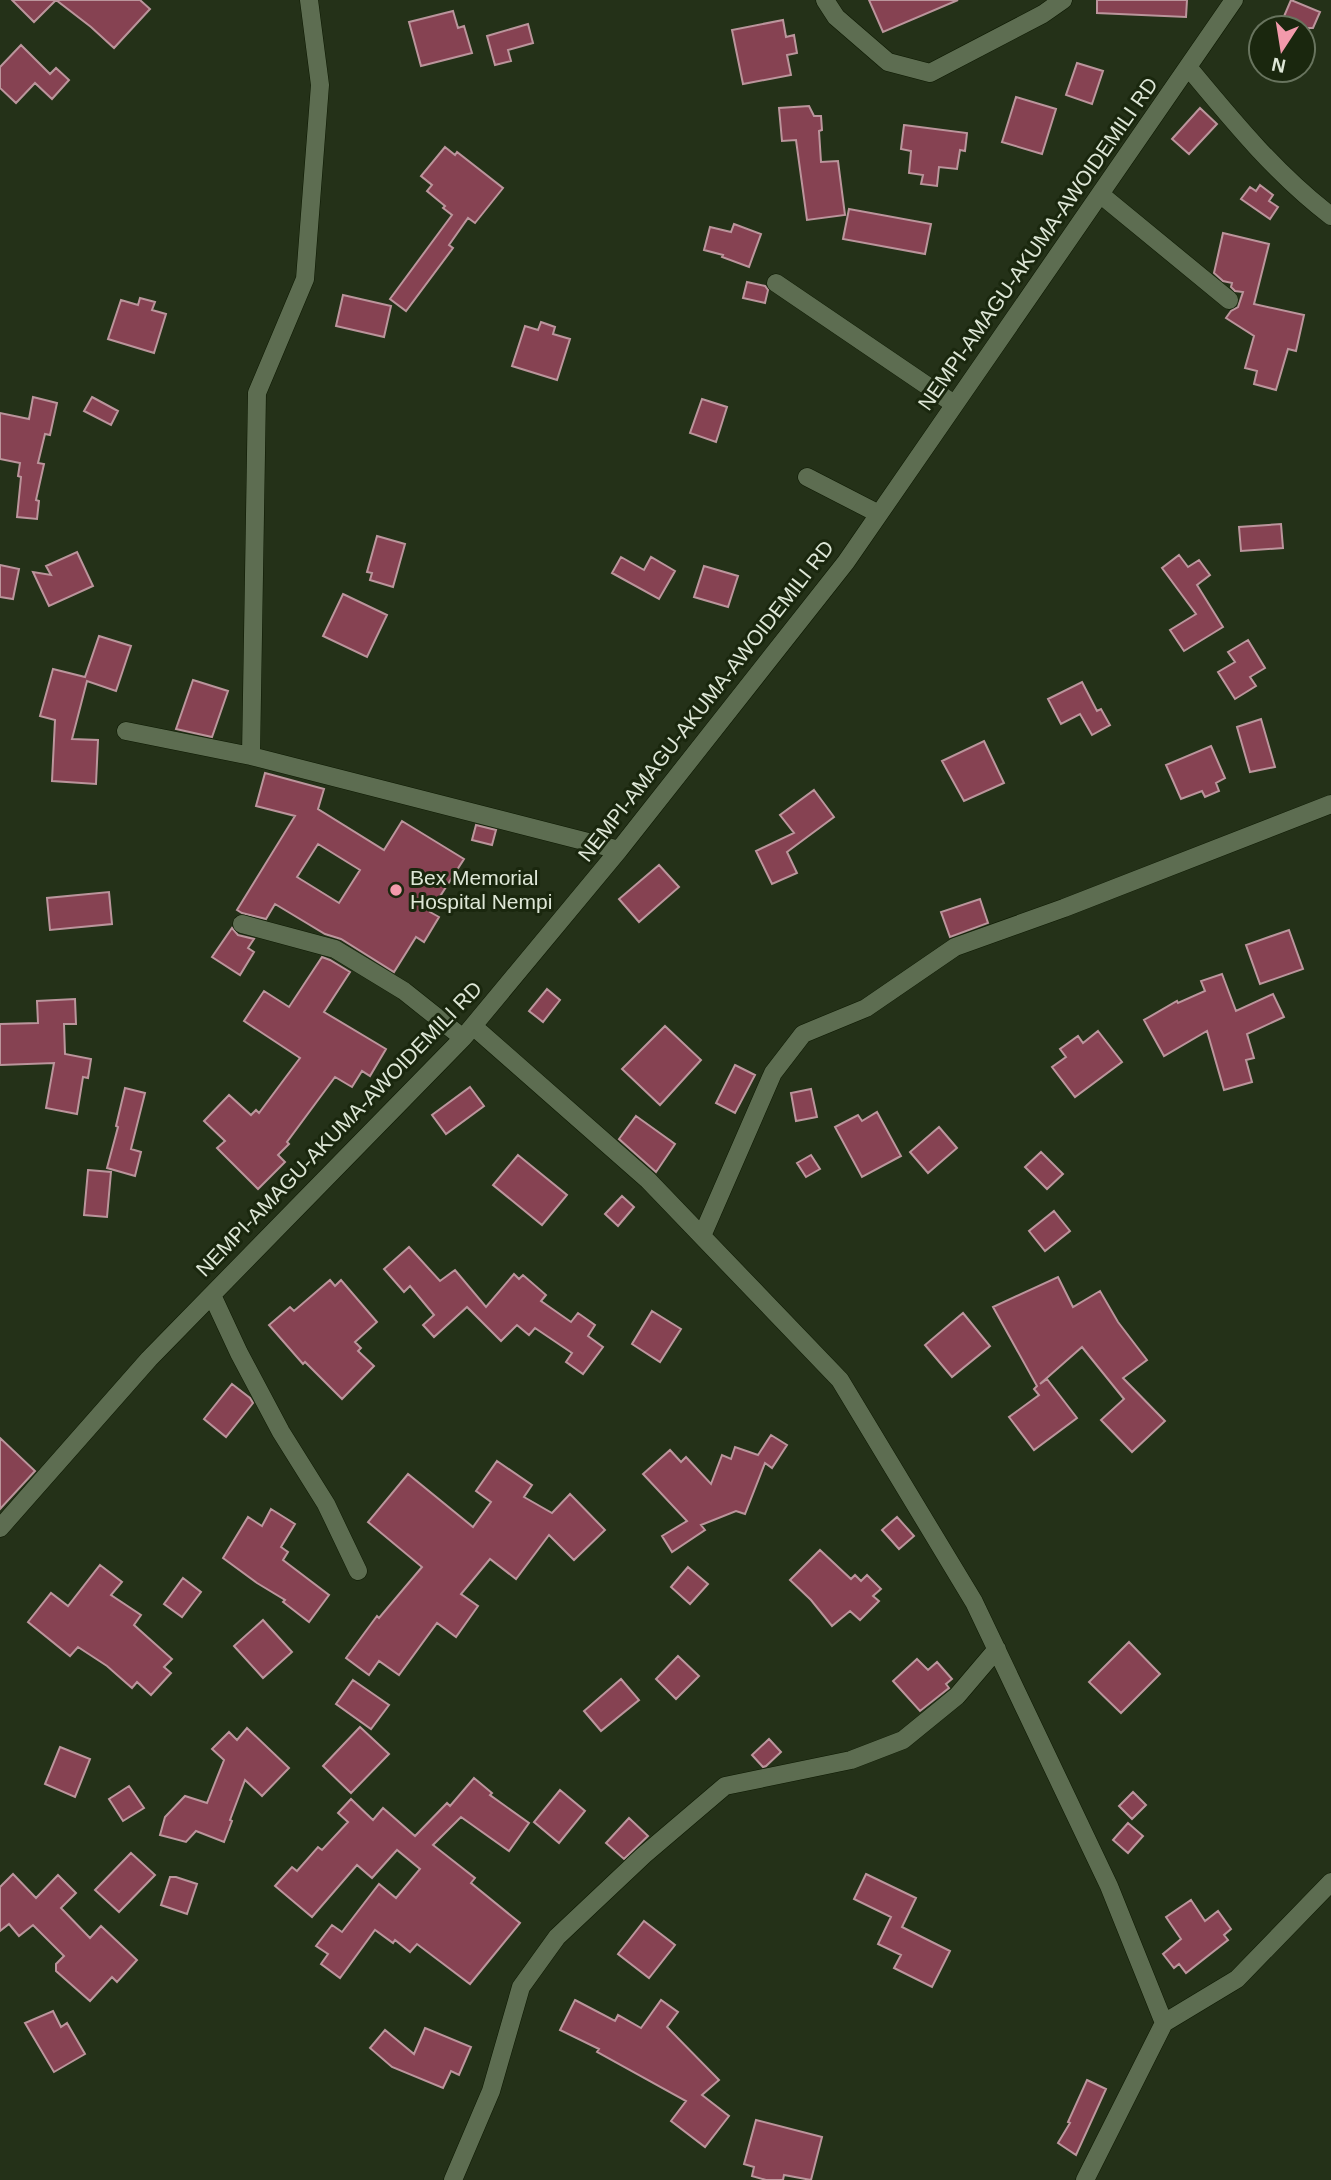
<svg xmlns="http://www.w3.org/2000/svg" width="1331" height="2180" font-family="Helvetica,sans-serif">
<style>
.building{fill:#864252;stroke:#bb959c;stroke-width:2;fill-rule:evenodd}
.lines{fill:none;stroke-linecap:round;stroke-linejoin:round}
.minor-casing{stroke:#0d1902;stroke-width:19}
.minor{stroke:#5d6d51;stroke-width:18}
.poi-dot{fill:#f39aac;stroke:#1a270e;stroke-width:2.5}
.labels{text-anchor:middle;stroke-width:6;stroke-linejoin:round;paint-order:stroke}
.street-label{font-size:21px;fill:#dee7d7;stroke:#1a270e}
.poi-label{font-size:21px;fill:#dee7d7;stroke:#1a270e;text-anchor:start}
</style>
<rect width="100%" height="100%" fill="#243118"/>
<path class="building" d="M12 0H140L150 9 114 48 91 27 56 0 34 22Z
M869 0H958L883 32Z
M1097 0H1187L1186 17 1097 13Z
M1291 0 1320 12 1313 28H1279Z
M453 11 458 28 464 26 472 53 421 66 409 22Z
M783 20 786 37 794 35 797 53 787 55 791 75 743 84 732 30Z
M528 24 533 43 508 50 511 61 495 65 487 36Z
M21 45 50 74 56 68 69 80 52 99 35 83 16 103 0 88V67Z
M1077 63 1103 71 1092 104 1066 95Z
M1016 97 1056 109 1042 154 1002 142Z
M809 106 814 116H821L822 130 819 131 821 162 838 161 845 215 807 220 796 140 782 141 779 108Z
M1200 108 1217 124 1189 154 1172 139Z
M904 125 967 133 965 151 960 150 957 169 939 167 937 186 921 184 923 175 909 173 911 151 901 149Z
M445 147 455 155 457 152 503 188 475 223 468 218 449 245 453 248 406 311 390 299 452 215 443 208 445 206 427 191 432 185 421 176Z
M1260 185 1273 195 1269 201 1278 207 1270 219 1241 199 1250 187 1256 191Z
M849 209 931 224 925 254 843 239Z
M734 224 761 234 749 267 722 257 723 255 704 250 710 227 731 232Z
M1223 233 1269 244 1254 304 1304 315 1296 351 1288 349 1276 390 1254 384 1257 371 1245 368 1254 336 1226 318 1231 311 1238 307 1243 292 1235 291 1231 287 1232 283 1223 281 1214 273Z
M747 282 765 286 768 290 765 303 743 298Z
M343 295 391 306 384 337 336 326Z
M140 298 155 302 152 310 166 314 154 353 108 339 121 300 138 305Z
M541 322 555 327 553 334 570 339 557 380 512 366 525 326 538 330Z
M33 397 57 403 50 435 45 434 38 463 44 464 36 500 39 501 37 519 17 517 21 477 18 476 20 463 0 459V413L29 419Z
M92 397 118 411 111 425 84 411Z
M702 399 727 407 716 442 690 433Z
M1281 524 1283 548 1241 551 1239 527Z
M377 536 405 544 393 587 370 580 372 573 367 572Z
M77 552 93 586 49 606 33 572 51 575 46 566Z
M1179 555 1188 567 1199 560 1210 575 1197 585 1223 627 1184 651 1170 630 1196 614 1162 568Z
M621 557 644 570 651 557 675 571 659 599 612 573Z
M0 565 19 569 13 599 0 597Z
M704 566 738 576 728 607 694 597Z
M343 594 387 615 367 657 323 636Z
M99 636 131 646 116 691 87 681 72 739 98 740 96 784 52 781 55 720 40 716 53 669 85 677Z
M1248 640 1265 668 1250 677 1256 686 1235 699 1218 672 1235 662 1228 652Z
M193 680 228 691 212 737 176 729Z
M1082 682 1097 711 1101 709 1110 725 1092 735 1080 714 1061 724 1048 699Z
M1261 719 1275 767 1250 772 1237 727Z
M984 741 1004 783 964 801 942 761Z
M1211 746 1225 778 1216 783 1219 791 1205 797 1202 791 1181 799 1166 765Z
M265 773 324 789 318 809 384 850 402 821 464 859 430 912 439 917 424 942 416 937 394 972 341 939 325 934 275 904 266 919 242 913 237 910 295 816 256 806ZM318 844 360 870 339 903 297 877Z
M814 790 834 817 787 852 797 873 772 884 756 851 794 833 780 815Z
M476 825 496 830 492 845 472 840Z
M659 865 679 887 639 922 619 899Z
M109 892 112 924 50 930 47 898Z
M980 899 988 923 950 937 941 912Z
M232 928 238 935 254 939 248 948 254 952 240 975 212 957Z
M1289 930 1303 969 1260 984 1246 945Z
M322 957 330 960 350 972 324 1012 386 1049 370 1076 362 1071 352 1087 335 1077 287 1142 289 1144 278 1155 285 1162 258 1189 217 1148 225 1141 204 1121 229 1095 251 1115 256 1110 259 1113 300 1058 244 1021 264 991 289 1007Z
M1222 974 1236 1011 1273 994 1284 1017 1247 1034 1254 1058 1246 1060 1252 1082 1224 1090 1207 1031 1164 1056 1144 1020 1177 1001 1178 1003 1205 991 1201 981Z
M547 989 560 1000 543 1022 529 1011Z
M75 999 76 1024H64L65 1054 91 1059 88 1078 83 1077 77 1114 46 1108 54 1063 0 1065V1024L38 1023 37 1001Z
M665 1026 701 1060 660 1105 622 1069Z
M1098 1031 1122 1062 1075 1097 1052 1067 1066 1057 1060 1049 1078 1036 1083 1043Z
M735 1065 755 1075 735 1113 716 1103Z
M470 1087 484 1106 446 1134 432 1115Z
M125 1088 145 1093 131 1149 141 1152 135 1176 107 1168 118 1127 116 1126Z
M811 1089 817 1117 796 1121 791 1093Z
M877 1112 901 1156 862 1177 835 1127 858 1115 862 1121Z
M636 1116 675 1144 656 1172 619 1139Z
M939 1127 957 1148 928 1173 910 1152Z
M1041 1152 1063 1174 1047 1189 1025 1167Z
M518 1155 567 1195 542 1225 493 1185Z
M811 1155 820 1169 806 1177 797 1163Z
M88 1170 111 1172 107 1217 84 1215Z
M622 1196 634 1207 618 1226 605 1214Z
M1054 1211 1070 1231 1045 1251 1029 1231Z
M409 1247 440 1281 455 1270 486 1307 514 1274 519 1279 523 1275 546 1295 541 1301 571 1322 578 1313 595 1325 588 1336 603 1347 583 1374 566 1362 572 1353 535 1328 529 1335 517 1325 501 1341 467 1307 434 1337 423 1325 434 1315 410 1286 404 1292 384 1269Z
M1058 1277 1073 1307 1100 1291 1118 1322 1147 1360 1123 1378 1165 1421 1132 1452 1101 1420 1124 1399 1082 1347 1040 1384 1047 1379 1077 1418 1034 1450 1009 1417 1039 1395 1034 1389 1037 1386 993 1307Z
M330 1280 335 1286 341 1280 377 1322 355 1342 361 1348 358 1351 374 1366 342 1399 305 1362 303 1364 269 1325 290 1307 294 1311Z
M652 1311 681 1329 660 1362 632 1344Z
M963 1313 990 1346 952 1377 925 1345Z
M232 1384 250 1398 253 1403 226 1437 204 1419Z
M771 1435 787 1445 772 1468 765 1463 745 1514 736 1511 701 1525 705 1530 672 1552 662 1536 687 1521 643 1474 670 1450 681 1462 686 1457 711 1484 722 1455 731 1459 735 1447 758 1455Z
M0 1438 35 1471 0 1509Z
M497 1461 532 1485 524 1497 552 1513 570 1494 605 1530 574 1560 549 1535 516 1579 490 1559 461 1594 478 1606 456 1637 437 1623 399 1675 379 1661 369 1675 346 1658 377 1616 379 1618 422 1567 368 1522 408 1474 473 1527 491 1502 476 1491Z
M271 1509 295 1524 281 1547 288 1552 283 1560 329 1595 309 1622 283 1602 285 1600 257 1583 223 1558 248 1517 262 1526Z
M897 1517 914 1536 899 1549 882 1530Z
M820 1550 851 1579 855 1575 861 1581 867 1575 881 1589 873 1596 879 1601 860 1620 850 1611 832 1626 811 1600 790 1580Z
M100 1565 122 1582 111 1595 141 1615 134 1625 172 1659 164 1667 171 1673 151 1695 137 1682 132 1688 107 1666 78 1647 70 1656 28 1622 51 1593 68 1606Z
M688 1567 708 1584 690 1604 671 1587Z
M183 1578 201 1592 182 1617 164 1604Z
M263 1620 292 1652 263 1678 234 1646Z
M1129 1642 1160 1674 1121 1713 1089 1682Z
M678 1656 699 1676 676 1699 656 1679Z
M917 1659 928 1670 937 1662 952 1679 946 1684 949 1688 920 1711 893 1681Z
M621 1679 639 1700 601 1731 584 1711Z
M353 1680 389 1705 371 1729 336 1704Z
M360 1727 389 1754 351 1793 323 1766Z
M247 1728 289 1768 262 1796 245 1780 230 1820 232 1821 224 1842 196 1831 186 1842 160 1835 165 1817 185 1796 207 1803 224 1760 212 1749 229 1732 237 1740Z
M769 1739 781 1752 766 1766 763 1767 752 1755Z
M60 1747 90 1759 75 1797 45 1784Z
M474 1778 492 1793 490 1795 529 1823 509 1851 461 1817 433 1845 475 1878 471 1883 520 1923 470 1984 417 1944 410 1952 395 1940 393 1943 375 1930 340 1978 321 1964 328 1954 316 1946 332 1925 342 1932 379 1884 396 1898 420 1869 397 1850 372 1878 357 1865 312 1917 275 1886 292 1867 297 1871 318 1847 322 1850 348 1822 338 1813 351 1799 373 1820 383 1808 415 1836 447 1803 450 1806Z
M129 1786 144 1808 123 1821 109 1799Z
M560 1790 585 1811 559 1843 534 1822Z
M1133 1792 1146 1805 1132 1819 1119 1806Z
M629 1818 648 1836 624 1859 606 1843Z
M1128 1823 1143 1836 1128 1853 1113 1840Z
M131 1853 155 1875 119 1912 95 1890Z
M13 1874 36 1898 58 1875 76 1893 61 1908 90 1938 101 1926 137 1960 117 1982 112 1977 90 2001 56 1971V1964L64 1956 33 1925 19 1936 9 1924 0 1931V1887Z
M866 1874 916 1898 902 1927 950 1951 932 1987 894 1968 901 1955 878 1944 891 1917 854 1899Z
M170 1877H176L197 1884 187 1914 161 1905Z
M1191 1900 1205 1921 1218 1911 1231 1929 1224 1935 1228 1940 1186 1973 1179 1964 1174 1968 1163 1954 1181 1939 1166 1917Z
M644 1921 675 1945 649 1978 618 1954Z
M575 2000 615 2021 618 2015 641 2028 661 2000 678 2012 667 2027 719 2080 702 2095 729 2116 705 2147 671 2121 686 2101 597 2052 599 2049 560 2030Z
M53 2011 61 2027 67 2023 85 2054 54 2072 25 2023Z
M425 2028 471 2047 459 2075 451 2071 443 2088 392 2067 370 2048 385 2030 414 2054Z
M1087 2080 1106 2089 1076 2155 1058 2143 1070 2123 1068 2122Z
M756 2120 822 2137 811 2180 784 2175 783 2180H766L752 2176 754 2167 744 2164Z"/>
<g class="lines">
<g class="minor-casing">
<path id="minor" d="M825 0 836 17 888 62 930 73 1043 14 1063 0
M1188 67C1232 120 1276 174 1331 216
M1100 194 1229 300
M776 283 954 404
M807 477 879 514
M126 731 251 756 619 850
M251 756 257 393 305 279 320 85 309 0
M242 924 335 949 404 991 463 1038
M473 1026 648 1180 840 1380 974 1602 1109 1886 1164 2023 1085 2180
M702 1236 773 1073 803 1034 866 1008 955 947 1064 908 1331 804
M212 1295 239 1353 281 1432 326 1504 358 1571
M0 1528 149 1359 463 1038 619 850 846 562 1234 0
M1164 2023 1237 1979 1331 1882
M453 2180 491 2091 521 1987 557 1937 644 1855 725 1786 851 1760 903 1740 957 1696 997 1649"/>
</g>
<use href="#minor" class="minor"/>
</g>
<circle class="poi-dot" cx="396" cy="890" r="7"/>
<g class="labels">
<g class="street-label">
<text transform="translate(1038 244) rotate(-55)" y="7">NEMPI-AMAGU-AKUMA-AWOIDEMILI RD</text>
<text transform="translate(706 701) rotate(-52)" y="7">NEMPI-AMAGU-AKUMA-AWOIDEMILI RD</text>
<text transform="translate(339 1129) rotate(-46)" y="7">NEMPI-AMAGU-AKUMA-AWOIDEMILI RD</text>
</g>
<g class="poi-label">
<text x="410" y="885">Bex Memorial<tspan x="410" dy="24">Hospital Nempi</tspan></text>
</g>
</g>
<g transform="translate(1282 49) rotate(192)"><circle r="33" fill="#1a270e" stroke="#68745e" stroke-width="2"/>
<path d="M0-5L12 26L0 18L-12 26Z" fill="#f39aac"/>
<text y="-10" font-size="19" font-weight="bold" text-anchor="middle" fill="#dee7d7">N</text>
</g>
</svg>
